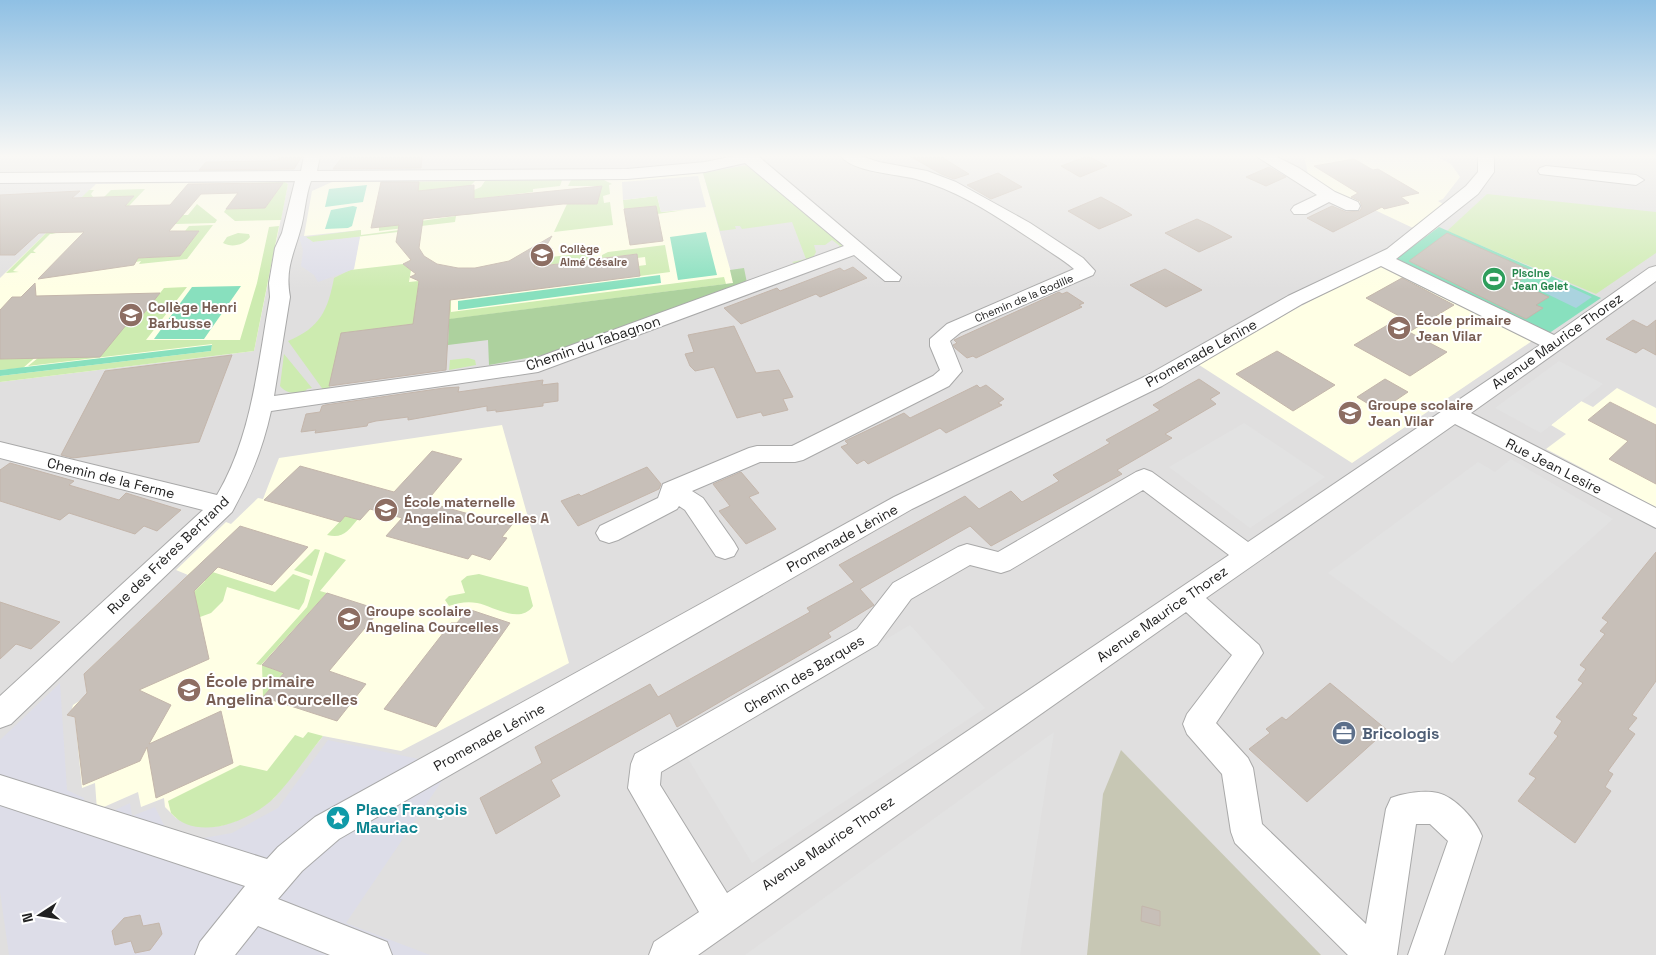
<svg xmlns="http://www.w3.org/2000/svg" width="1656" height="955" font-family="'Space Grotesk',sans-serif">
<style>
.residential{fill:#e0dfdf}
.education{fill:#ffffe5}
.construction{fill:#c7c7b4}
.grass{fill:#cdebb0}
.forest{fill:#add19e}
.pitch{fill:#88e0be}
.parking{fill:#e2e2e2}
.plaza{fill:#dddde8}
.water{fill:#aad3df}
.building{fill:#c7bfb8;stroke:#c4b6ab}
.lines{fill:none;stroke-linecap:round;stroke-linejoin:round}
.minor-casing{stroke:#a9a9a9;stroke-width:2}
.minor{fill:#fff;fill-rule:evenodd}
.labels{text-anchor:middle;stroke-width:4;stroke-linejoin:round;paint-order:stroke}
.far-education-label{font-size:11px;font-weight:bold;fill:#785e54;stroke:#fff;text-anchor:start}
.far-leisure-label{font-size:11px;font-weight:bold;fill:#27864d;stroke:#fff;text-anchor:start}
.far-street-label{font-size:11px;fill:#222;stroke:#fff}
.education-label{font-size:14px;font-weight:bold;fill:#785e54;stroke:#fff;text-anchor:start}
.street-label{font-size:14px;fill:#222;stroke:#fff}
.near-education-label{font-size:16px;font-weight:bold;fill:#785e54;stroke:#fff;text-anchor:start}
.near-service-label{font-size:16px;font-weight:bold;fill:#4e5e75;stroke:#fff;text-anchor:start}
.near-culture-label{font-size:16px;font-weight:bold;fill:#0d838f;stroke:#fff;text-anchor:start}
</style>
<rect width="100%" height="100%" fill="#f2efe9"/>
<path class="residential" d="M0 156H1656V955H0Z"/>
<path class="education" d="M1304 156H1436L1451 164 1460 177 1443 199 1438 201 1446 206 1413 228 1309 179Z
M703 173 734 283 341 333 361 230 304 236 312 191 332 182 625 180Z
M285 182 288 184 254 351 0 382V278L96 184Z
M1379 264 1532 341 1352 463 1196 363Z
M1617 388 1656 408V507L1546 449 1566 434 1551 425 1581 401 1593 407Z
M502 425 569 663 401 751 323 736 274 798 257 810 236 821 220 826 202 827 186 823 176 818 165 807 164 798 141 807 138 792 97 810 95 783 82 788 75 717 70 716 73 705 87 696 85 673 188 575 176 570 226 522 231 524 258 498 263 499 279 458Z"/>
<path class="construction" d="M1121 750 1321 955H1087L1103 794Z"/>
<path class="grass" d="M747 165 842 243 844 248 834 251 840 246 832 240 825 245H814L816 252 812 260 797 265 792 262 806 259 792 222 742 229 740 226H735L736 229 720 231 703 173Z
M562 180 560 186 533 189V192L483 198 482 202 476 203 475 214 465 215 474 190 481 187 485 181Z
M571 180H604L612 184 609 185 610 194 603 196 604 203 610 202 613 225 554 232 567 204 602 186H568Z
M475 181 470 186 418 191V185L392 186V182Z
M285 182 288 184 281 220 235 221 224 212 226 209 265 208 276 193 246 194 252 183Z
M145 189 128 207 95 205 127 204 133 197H104L111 190Z
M89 190H94L91 194 93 197 52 233 56 234H50L33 251 36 253H31L13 271 19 272 6 273Z
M1487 194 1656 212V253L1596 294 1447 231Z
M657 196 661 212 685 210 657 214 656 206 624 209 623 200Z
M197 204 217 220 215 223 175 224 183 215H188Z
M456 216 455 222 379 231V227Z
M213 225 187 259 139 264 141 261 136 262 138 258 180 256 199 231H185L189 226Z
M279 226 254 351 0 382V376L211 351 212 344 28 366 59 341 136 323 164 288 187 287 146 340H240L257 283 269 227Z
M415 228V230L313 242 306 237 361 230V235Z
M238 233 249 234 250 237C244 245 232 248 223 243L227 237Z
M665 245 670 272 640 276 638 266 646 265 645 257 637 258 636 254 602 258V255L608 252Z
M594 252V259L524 268 525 260Z
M403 264 411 270 409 282 419 281 416 304 451 300V312L724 277 726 284 342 333 329 390 324 391 288 341C320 328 328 310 334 278L350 270Z
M54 341 23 368 0 370V359L25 358Z
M284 354 312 388 307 389 305 392C296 394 286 394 280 386Z
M468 358 475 360 476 365 449 370 450 360Z
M345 516 358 519C348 531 343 539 327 535Z
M315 549 320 550 312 576 294 570Z
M325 552 346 560 320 591 327 593 261 665 256 664 307 607Z
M197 567 275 592 293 574 310 580 304 602 299 610 227 587 223 601 211 613 148 636 205 581 188 575Z
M479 574 528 587 533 606C520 625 493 606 477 603 467 601 458 603 449 606L445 600 449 596 465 593 461 581 467 576Z
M262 665 284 673 263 697Z
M308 732 323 736C307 756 292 779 275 797 251 821 197 843 171 813L168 801 240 765 267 771 295 735 303 738Z"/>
<path class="forest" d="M744 268 747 283 560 352 489 365 488 340 448 345 449 319 733 283 730 270Z"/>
<path class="pitch" d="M367 185 363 202 325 207 329 189Z
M353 206 357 207 352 226 348 228 325 229 331 210Z
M1439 227 1601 298 1545 336 1393 261Z
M706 232 717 275 678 280 670 237Z
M660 275 661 283 458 310V301Z
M241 286 204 339H154L192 287Z
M212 345 211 351 0 376V370Z"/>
<path class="parking" d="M698 176 706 207 661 212 657 196 623 200 622 182Z
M1559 361 1603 384 1541 433 1495 408Z
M1244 423 1325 477 1250 528 1169 467Z
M1511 459 1613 519 1452 663 1328 573 1478 462 1495 472Z
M910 625 985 708 752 863 687 757Z
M1054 732 1020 955H745Z"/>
<path class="plaza" d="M304 236 313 242 360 237 354 269 318 282 314 275 301 266 303 250 299 237Z
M60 683 67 790 84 798 83 825 130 803 132 816 155 807 166 829 198 839 232 833 278 808 328 740 452 766 346 923 430 955H9L0 892V740Z"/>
<path class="water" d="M1559 282 1592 297 1576 308 1543 292Z"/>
<path class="building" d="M280 156H302L294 169 199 170 206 162 270 161 278 160Z
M343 156H422L421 168 333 169Z
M910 156H940L969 174 954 179 941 174Z
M1088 156 1107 166 1080 177 1061 166Z
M1354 159 1373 170 1378 169 1419 193 1401 197 1409 203 1384 209 1382 207 1333 232 1307 218 1332 206 1346 212 1360 211 1362 207 1360 201 1351 197 1358 193 1314 166Z
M1269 167 1286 177 1266 186 1246 177Z
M998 173 1022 187 991 199 967 185Z
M381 182H419L418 191 474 185V199L602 186 597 204H563L423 219 419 248 424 256 437 264 458 268H475L509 261 552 236 534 267 637 254 640 276 450 300 446 370 329 386 341 333 413 324 419 281 410 277 416 274 403 264 411 260 396 242 399 225 371 228Z
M283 183 265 208 226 209 238 193 201 194 169 231H199L180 256 138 258 134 265 38 279 84 232 39 233 15 255H0V195L80 191 72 198 134 196 125 206 170 205 188 184Z
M1101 197 1121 208 1132 215 1099 229 1068 211Z
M656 206 663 241 630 245 624 209Z
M1197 219 1210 225 1232 237 1199 252 1165 233Z
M1447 233 1534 272 1517 282 1549 297 1536 305 1543 308 1526 319 1409 261Z
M853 267 867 278 820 297 816 294 741 324 724 308 777 288 780 291 840 268 844 271Z
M1165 269 1181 278 1202 290 1166 307 1130 285Z
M1402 278 1454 305 1409 332 1447 352 1410 376 1354 345 1401 317 1366 298Z
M35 283 36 296 160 293 136 323 127 324 100 357 0 359V310L12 297H21Z
M1059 292 1062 294 1067 292 1084 303 1079 305 1082 307 976 358 973 356 967 358 955 348 953 345 957 343 954 340Z
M1633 320 1647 327 1656 320V355L1643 348 1636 353 1606 339Z
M734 326 756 373 779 370 793 397 783 399 788 410 763 416 761 412 737 418 714 367 695 371 690 366 685 354 694 352 688 335Z
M1277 351 1335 385 1293 411 1236 374Z
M232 355 199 442 73 458 61 455 105 371Z
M1199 379 1220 393 1210 399 1216 404 1165 434 1172 438 1117 470 1122 474 991 546 970 526 860 589 874 605 828 633 831 637 677 727 670 713 551 780 560 796 496 834 480 798 542 763 535 747 650 684 658 697 810 612 807 608 854 582 839 565 965 496 979 509 1011 491 1022 502 1059 481 1053 475 1110 443 1106 440 1160 410 1153 405Z
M1385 379 1408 392 1380 411 1357 397Z
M543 380 542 385 558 383V401L543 403V406L496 412V410L487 411V406L408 420V417L376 421 368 423 367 426 315 433 316 430 301 432 306 414 320 412 322 406 325 405 444 388 459 387 458 392Z
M977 385 980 388 986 385 1004 399 998 403 1002 405 946 433 940 428 868 464 864 460 857 464 841 447 848 444 845 441 904 413 910 418Z
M1610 402 1656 425V484L1609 459 1628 441 1588 420Z
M432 451 462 459 426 502 487 519 490 515 515 521 502 537 507 538 490 560 472 554 468 559 386 536 402 518 370 509 360 520 345 516 340 522 264 500 300 466 394 492Z
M10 463 74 481 69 485 119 500 126 493 181 510 157 531 144 526 135 534 69 513 60 520 0 501V470Z
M647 467 661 484 659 489 578 526 561 501 579 494 581 496Z
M741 472 759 493 749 497 776 529 746 544 719 511 730 506 713 484Z
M240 526 308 547 272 585 218 567 194 591 209 659 139 690 171 705 149 744 221 711 233 763 156 798 147 747 140 761 83 785 75 717 67 715 87 693 84 674Z
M1656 552V681L1632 715 1637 718 1628 729 1635 734 1608 771 1613 774 1605 787 1611 791 1575 843 1518 801 1536 778 1529 774 1558 736 1554 733 1562 721 1556 717 1583 683 1578 680 1586 669 1580 665 1605 634 1600 631 1608 622 1602 618Z
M327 593 380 610 329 671 366 684 337 721 263 697 284 673 262 665Z
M0 602 60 622 31 649 16 644 0 659Z
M468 609 510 623 436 727 384 709 451 623H457Z
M1330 683 1387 730 1307 802 1249 749 1270 733 1266 729 1282 717 1286 720Z
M1142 906 1160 911V926L1141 921Z
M140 915 143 926 159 923 162 934 150 950 135 953 131 941 115 945 112 931 124 918Z"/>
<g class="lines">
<g class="minor-casing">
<path id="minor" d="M304 156H320L317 171 627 169 705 162 735 156H758L901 277 899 281H885L854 255 538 372 271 411C263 448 250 480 232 512L11 724 0 728V696L203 510 0 458V442L217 495C252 436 258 364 270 297L269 283 275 248 282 233 295 181 0 183V173L301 171ZM745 163 844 246 528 361 274 396 290 297C285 269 293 256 300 231 305 215 305 197 311 181L627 179 705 172Z
M841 156H861L879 162 927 171 956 182 1030 223 1083 258 1095 271 1093 275 961 332 950 341 962 371 949 386 803 460 795 462H760L692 491 703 498 734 542 738 549 734 556 725 559 716 556 685 510 679 506 677 509 618 540 609 543 600 540 596 533 600 526 658 498 663 484 749 448 757 446H792L933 376 940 370 930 346V339L947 324 1074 269C1064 260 1051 253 1040 245 1002 220 961 191 916 179 898 174 852 172 841 156Z
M1256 156H1275L1299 168 1335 192 1358 202 1360 206 1358 210H1346L1329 202 1306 214H1294L1291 210 1294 206 1317 195Z
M1478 156H1494V172L1478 194 1396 259 1554 335 1649 268 1656 266V281L1471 413 1656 508V528L1455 424 1206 598 1259 645 1263 653 1216 723 1248 758 1253 768 1262 824 1366 924 1386 809 1391 798C1404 793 1424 790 1438 793 1455 797 1476 820 1482 836L1444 955H1408L1448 841 1430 824H1416L1397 955H1348L1235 843 1231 832 1222 774 1187 734 1183 724 1187 714 1232 655 1186 612 698 955H649L654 942 699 912 628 788 631 764 635 754 857 629 893 583 958 547 967 544 998 552 1136 472 1144 469 1152 472 1248 542 1540 345 1381 266 1302 304 1162 386 912 509 339 839 302 871 278 899 387 942 392 955H330L258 926 235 955H195L200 942 245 886 0 805V775L267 859 278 847 315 817 894 497 1146 376 1288 296 1387 249 1466 186 1478 172ZM1143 490 1229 555 727 893 660 785 661 772 877 645 911 599 970 565 1001 573 1010 570Z
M1546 166 1636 175 1644 180 1636 185 1540 174 1538 171 1540 168Z"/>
</g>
<use href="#minor" class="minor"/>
</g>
<linearGradient id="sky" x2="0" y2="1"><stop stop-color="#8fc0e4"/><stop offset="0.54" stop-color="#f9f8f5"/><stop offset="1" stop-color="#f9f8f5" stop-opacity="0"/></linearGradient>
<rect width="1656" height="289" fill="url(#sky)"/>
<defs>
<g id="school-disc" transform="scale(1.25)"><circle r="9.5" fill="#8d6e63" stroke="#fff"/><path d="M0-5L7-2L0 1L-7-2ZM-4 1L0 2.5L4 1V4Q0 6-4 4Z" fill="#fff"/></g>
<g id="stadium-disc" transform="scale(1.25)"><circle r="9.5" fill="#2e9e5b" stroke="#fff"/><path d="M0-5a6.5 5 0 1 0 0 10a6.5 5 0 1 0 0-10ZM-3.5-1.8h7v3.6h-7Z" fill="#fff"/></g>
<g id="office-disc" transform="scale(1.25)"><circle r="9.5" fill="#5c6f8a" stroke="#fff"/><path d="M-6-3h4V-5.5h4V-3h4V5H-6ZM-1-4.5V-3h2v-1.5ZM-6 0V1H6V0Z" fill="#fff"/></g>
<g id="sight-disc" transform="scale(1.25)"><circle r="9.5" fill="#0f9aa8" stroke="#fff"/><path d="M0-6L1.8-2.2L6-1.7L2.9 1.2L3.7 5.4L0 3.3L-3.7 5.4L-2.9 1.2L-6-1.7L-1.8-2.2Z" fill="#fff"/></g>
</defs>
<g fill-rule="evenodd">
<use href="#school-disc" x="542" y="255"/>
<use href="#stadium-disc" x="1494" y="279"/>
<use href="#school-disc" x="131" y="315"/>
<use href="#school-disc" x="1399" y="328"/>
<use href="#school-disc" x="1350" y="413"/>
<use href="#school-disc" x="386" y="510"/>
<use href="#school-disc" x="349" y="619"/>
<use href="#school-disc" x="189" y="690"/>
<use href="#office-disc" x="1344" y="733"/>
<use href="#sight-disc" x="338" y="818"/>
</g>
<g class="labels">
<g class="far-education-label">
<text x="560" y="253">Collège<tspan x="560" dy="13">Aimé Césaire</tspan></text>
</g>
<g class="far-leisure-label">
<text x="1512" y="277">Piscine<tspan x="1512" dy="13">Jean Gelet</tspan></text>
</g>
<g class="far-street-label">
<text transform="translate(1024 298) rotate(-23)" y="4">Chemin de la Godille</text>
</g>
<g class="education-label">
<text x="148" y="312">Collège Henri<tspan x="148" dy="16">Barbusse</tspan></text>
<text x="1416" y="325">École primaire<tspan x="1416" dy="16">Jean Vilar</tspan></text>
<text x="1368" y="410">Groupe scolaire<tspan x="1368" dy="16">Jean Vilar</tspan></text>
<text x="404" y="507">École maternelle<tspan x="404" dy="16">Angelina Courcelles A</tspan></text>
<text x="366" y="616">Groupe scolaire<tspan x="366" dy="16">Angelina Courcelles</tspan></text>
</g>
<g class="street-label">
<text transform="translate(1557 341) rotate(-35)" y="5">Avenue Maurice Thorez</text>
<text transform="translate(593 343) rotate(-19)" y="5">Chemin du Tabagnon</text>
<text transform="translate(1201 353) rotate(-29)" y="5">Promenade Lénine</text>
<text transform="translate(1554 466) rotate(27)" y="5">Rue Jean Lesire</text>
<text transform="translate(111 478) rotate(14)" y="5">Chemin de la Ferme</text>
<text transform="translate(842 538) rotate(-29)" y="5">Promenade Lénine</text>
<text transform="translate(168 555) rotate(-44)" y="5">Rue des Frères Bertrand</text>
<text transform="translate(1162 614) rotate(-35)" y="5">Avenue Maurice Thorez</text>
<text transform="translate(804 674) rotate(-31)" y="5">Chemin des Barques</text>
<text transform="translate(489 737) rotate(-29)" y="5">Promenade Lénine</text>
<text transform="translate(828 843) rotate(-34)" y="5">Avenue Maurice Thorez</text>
</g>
<g class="near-education-label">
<text x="206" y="687">École primaire<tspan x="206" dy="18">Angelina Courcelles</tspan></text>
</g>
<g class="near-service-label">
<text x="1362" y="739">Bricologis</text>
</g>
<g class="near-culture-label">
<text x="356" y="815">Place François<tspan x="356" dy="18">Mauriac</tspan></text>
</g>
</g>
<g transform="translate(40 915) rotate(258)" stroke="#ffffff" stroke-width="4" paint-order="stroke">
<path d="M0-4L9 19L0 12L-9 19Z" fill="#222222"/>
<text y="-8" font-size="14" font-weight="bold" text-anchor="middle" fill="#222222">N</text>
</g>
</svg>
